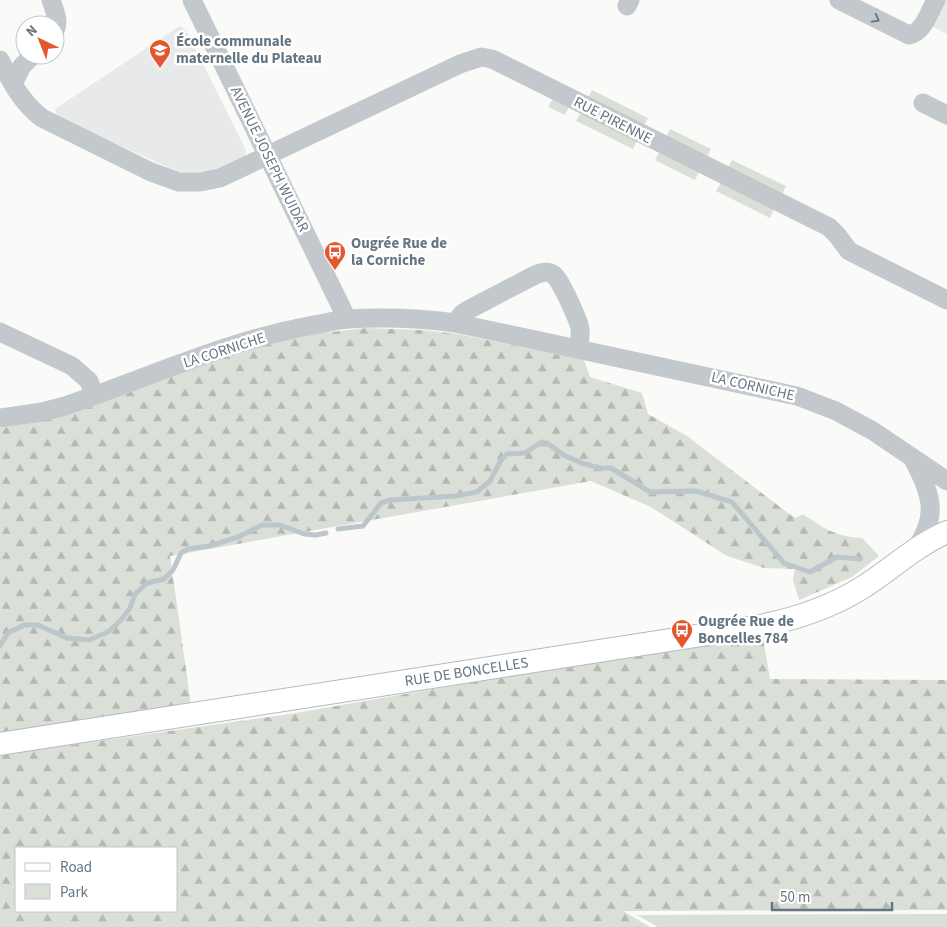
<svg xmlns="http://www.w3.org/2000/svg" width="947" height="927" font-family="'Source Sans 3',sans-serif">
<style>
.built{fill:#e8e9e9}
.green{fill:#dadfd7}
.forest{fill:url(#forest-firs);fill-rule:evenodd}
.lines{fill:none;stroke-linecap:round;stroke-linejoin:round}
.stream{stroke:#bbc7cb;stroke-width:5}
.major-casing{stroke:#b5babe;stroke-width:24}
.minor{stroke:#c3c8cc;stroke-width:19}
.major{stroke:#fff;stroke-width:22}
.oneway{stroke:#6a7a87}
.labels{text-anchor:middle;stroke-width:5;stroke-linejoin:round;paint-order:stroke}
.poi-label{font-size:15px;font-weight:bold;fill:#657683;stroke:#fff;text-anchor:start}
.street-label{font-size:15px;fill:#657683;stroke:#fff}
</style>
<defs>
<pattern id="forest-firs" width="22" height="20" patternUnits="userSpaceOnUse" patternTransform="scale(1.25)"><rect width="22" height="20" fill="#dadfd7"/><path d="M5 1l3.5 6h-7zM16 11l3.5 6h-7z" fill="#b4b9b4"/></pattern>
</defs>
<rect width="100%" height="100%" fill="#fafaf8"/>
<path class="built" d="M940 0H947V34L927 24Z
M180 26 186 30 246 150 245 156 241 160 213 171 185 173 172 169 58 118 55 109Z"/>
<path class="green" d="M592 90 648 118 643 128 587 100Z
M554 97 570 105 565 115 548 107Z
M582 111 638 139 633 149 576 121Z
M670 129 711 149 706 159 665 139Z
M660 150 700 170 695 180 655 160Z
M732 160 786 186 781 197 727 170Z
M722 181 775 207 770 218 716 191Z
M947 914V927H658L637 915Z"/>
<path class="forest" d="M366 328 422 330 458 334 584 360 590 377 642 393 648 414 687 436 788 513 796 518 803 514C823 528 836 537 862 538L879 556 852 577 799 600 793 580 795 569 764 568 727 556 651 507 591 481 170 556 191 705 0 735V428L47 420 90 407 221 358 262 345 313 334Z
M762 632 770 679 947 680V910L623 911 650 927H0V755L290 714ZM16 848H176V911H16Z"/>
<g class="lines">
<path class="stream" d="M338 529 363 526 381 503 391 500 455 496 477 492 490 481 501 460 507 454 525 453 540 443H547L565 456 582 463 599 468H611L650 492 696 491 732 502 784 563 810 572 837 557 860 559
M0 646 8 633 24 625H38L67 638 89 640 108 632 120 621 130 608 135 594 147 583 164 579 173 570 181 553 188 549 209 546 238 537 262 525H280L304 534 316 535 326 533"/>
<g class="major-casing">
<g id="major">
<path id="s1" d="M0 744 760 626C795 619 829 608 860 589 891 570 913 547 947 532"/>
</g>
</g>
<path class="minor" d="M51 0C54 9 60 21 55 30
M192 0 347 319
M839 0 909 35C924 32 929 12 936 0
M627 6 630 0
M0 60C11 82 22 103 42 118L151 172 179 182H200L220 178 460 64 481 57 492 59 829 227 837 235 849 251 947 300
M13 84 22 66 33 55
M923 103 947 115
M455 323 462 314 468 310 535 275C542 272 549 271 554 275 560 279 579 321 580 329 581 335 579 342 578 349
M0 332 72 366 89 381 94 395
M0 418 42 412 65 406C148 378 228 340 314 325 326 323 337 320 348 319 384 317 419 318 455 323L797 396 836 411 873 431 947 481
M914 461C931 493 939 516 916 548"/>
<use href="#major" class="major"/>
</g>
<defs><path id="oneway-chevron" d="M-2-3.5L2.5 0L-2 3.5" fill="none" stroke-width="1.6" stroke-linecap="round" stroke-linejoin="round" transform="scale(1.25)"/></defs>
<use class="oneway" href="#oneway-chevron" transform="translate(876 19) rotate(27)"/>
<defs>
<g id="school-pin" transform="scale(1.125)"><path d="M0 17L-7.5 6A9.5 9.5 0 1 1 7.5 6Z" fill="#e4572e" stroke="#fff"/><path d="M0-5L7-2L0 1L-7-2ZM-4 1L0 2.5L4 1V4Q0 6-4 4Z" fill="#fff"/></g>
<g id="bus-pin" transform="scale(1.125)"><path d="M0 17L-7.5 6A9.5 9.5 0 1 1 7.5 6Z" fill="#e4572e" stroke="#fff"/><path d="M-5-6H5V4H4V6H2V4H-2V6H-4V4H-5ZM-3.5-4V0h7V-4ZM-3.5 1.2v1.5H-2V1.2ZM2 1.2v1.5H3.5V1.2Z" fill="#fff"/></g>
</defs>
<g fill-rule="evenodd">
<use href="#school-pin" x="160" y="50"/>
<use href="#bus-pin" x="335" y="252"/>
<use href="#bus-pin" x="682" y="630"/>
</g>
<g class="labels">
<g class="poi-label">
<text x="176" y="46">École communale<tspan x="176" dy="17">maternelle du Plateau</tspan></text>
<text x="351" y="248">Ougrée Rue de<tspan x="351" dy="17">la Corniche</tspan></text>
<text x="698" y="626">Ougrée Rue de<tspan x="698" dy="17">Boncelles 784</tspan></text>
</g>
<g class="street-label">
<text transform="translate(613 120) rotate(27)" y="5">RUE PIRENNE</text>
<text transform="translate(270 159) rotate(64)" y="5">AVENUE JOSEPH WUIDAR</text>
<text transform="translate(224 350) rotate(-18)" y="5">LA CORNICHE</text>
<text transform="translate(753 386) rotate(13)" y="5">LA CORNICHE</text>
<text dy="5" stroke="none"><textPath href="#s1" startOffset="472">RUE DE BONCELLES</textPath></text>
</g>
</g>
<rect x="15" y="847" width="162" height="65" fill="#ffffff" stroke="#c1c8cd"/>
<rect x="25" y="863" width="25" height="8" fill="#ffffff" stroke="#c1c8cd"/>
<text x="60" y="872" font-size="15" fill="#657683">Road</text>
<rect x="25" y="884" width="25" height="15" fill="#dadfd7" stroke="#c1c8cd"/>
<text x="60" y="897" font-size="15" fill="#657683">Park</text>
<g transform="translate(40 40) rotate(317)"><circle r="24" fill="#ffffff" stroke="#c1c8cd"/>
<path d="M0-4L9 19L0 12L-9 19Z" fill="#e4572e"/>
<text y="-8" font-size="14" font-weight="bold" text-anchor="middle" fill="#657683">N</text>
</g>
<path d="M772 902v8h120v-8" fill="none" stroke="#657683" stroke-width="2.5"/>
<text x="780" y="902" font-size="15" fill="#657683" stroke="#ffffff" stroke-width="4" paint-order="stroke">50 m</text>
</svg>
